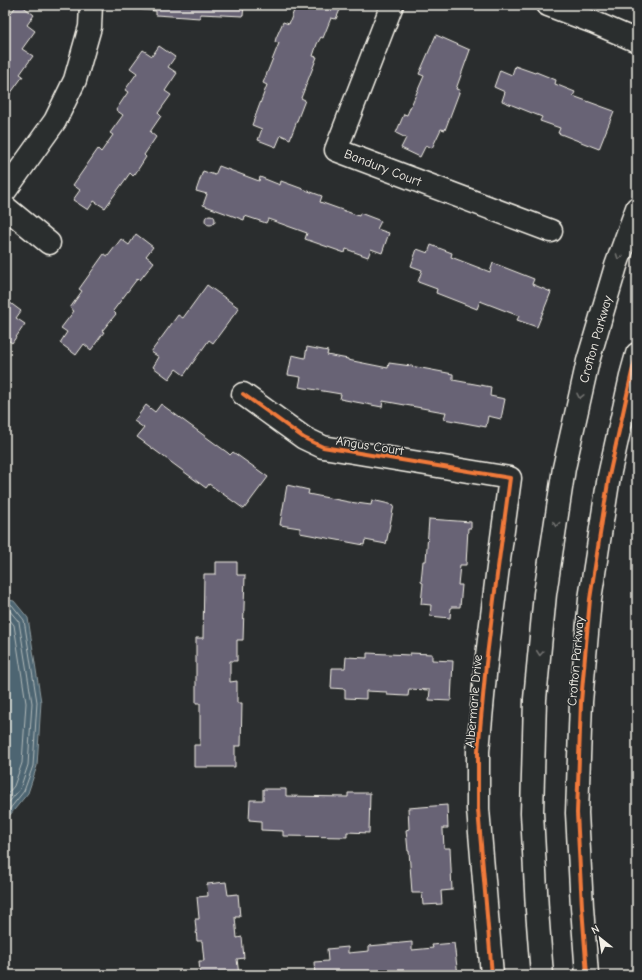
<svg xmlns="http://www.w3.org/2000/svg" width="642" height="980" font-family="'Comic Neue',sans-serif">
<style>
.water{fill:#4d6572;stroke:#909da1}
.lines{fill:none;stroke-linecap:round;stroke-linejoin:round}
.shore{stroke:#b1b9b9;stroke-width:1}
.building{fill:#686374;stroke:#f4f1e8}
.minor-casing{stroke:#f4f1e8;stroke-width:25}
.minor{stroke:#2a2d2e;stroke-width:22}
.cycleway-casing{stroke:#2a2d2e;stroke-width:6}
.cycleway{stroke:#f17a3a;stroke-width:4}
.oneway{stroke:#71726f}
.labels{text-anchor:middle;stroke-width:3;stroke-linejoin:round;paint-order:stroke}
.street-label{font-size:13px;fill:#f4f1e8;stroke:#2a2d2e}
</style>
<rect width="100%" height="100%" fill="#2a2d2e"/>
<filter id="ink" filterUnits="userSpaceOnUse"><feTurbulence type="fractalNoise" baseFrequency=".025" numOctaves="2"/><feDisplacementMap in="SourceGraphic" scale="8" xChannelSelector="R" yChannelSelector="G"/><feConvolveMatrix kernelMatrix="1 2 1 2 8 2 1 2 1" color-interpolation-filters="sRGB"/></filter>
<g filter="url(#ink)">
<path class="water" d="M5 599 14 601 28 618 41 702 37 766 28 793 5 821Z"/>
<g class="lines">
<path class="shore" d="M5 603 12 605 24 620 37 702 33 766 24 791 5 815
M5 608 9 610 19 622 32 703 28 765 20 789 5 807
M5 614 14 625 26 703 22 763 14 786 5 797"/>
</g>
<path class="building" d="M17 5H21L34 15 27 25 35 31 22 49 33 56 20 74 23 76 5 101V9L11 13Z
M135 5H255V6L244 5 243 16 200 14V18L156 15V11L135 9Z
M296 5H342L336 19 331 18 323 38 321 37 317 44 313 56 317 57 301 98 305 100 290 139 281 135 276 147 258 140 262 129 252 125 267 85 263 83 279 43 275 42 276 38 283 22 289 24Z
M436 35 470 50 456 89 460 90 445 130 441 129 432 148 426 145 420 157 401 148 406 138 396 133 404 114 407 115 424 76 419 74Z
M159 46 175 57 168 67 177 73 165 91 171 95 158 113 161 116 150 132 156 137 144 155 146 157 135 174 133 176 130 173 105 208 94 201 88 210 73 200 80 190 73 185 98 149 101 152 113 135 110 133 123 115 116 110 128 92 125 90 137 73 130 68 143 50 152 56Z
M515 66 535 73 536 72 556 80 555 84 575 92 573 96 614 111 599 149 558 133 560 128 540 121 542 117 502 101 505 92 494 87 500 70 512 75Z
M219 166 259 181 260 177 280 185 281 181 322 196 320 202 359 216 360 213 381 221 377 229 389 233 382 253 371 249 368 257 346 249 345 253 305 239 307 233 268 219 266 223 245 216 244 220 203 205 207 194 196 191 203 171 215 175Z
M205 220a5 5 0 1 1 10 0a5 5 0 1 1-10 0Z
M136 234 153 247 146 256 154 262 140 280 138 278 134 283 113 311 116 314 102 331 104 332 91 350 84 344 76 355 60 343 67 332 61 328 74 311 70 308 82 291 79 289 104 254 108 256 121 239 129 245Z
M431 245 452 253 451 257 490 272 493 263 534 279 532 284 551 292 537 327 517 320 519 316 480 301 477 309 436 293 437 289 418 282 422 270 411 266 417 249 428 253Z
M207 285 239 308 213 343 209 340 184 375 176 369 169 379 153 367 159 357 151 352 178 315 183 318Z
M5 299 21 311 16 318 25 324 12 343 5 338Z
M307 347 328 351 327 355 348 359V360L388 368 389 363 411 366 453 374V380L491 387 490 396 505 399 501 419 488 416 486 427 444 419 446 412H444L383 401 382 407 340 399 341 394 299 387 301 377 288 375 292 355 305 358Z
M161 404 228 453 230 455 233 452 268 477 244 509 209 484 206 488 137 437 144 428 134 421 146 405 155 412Z
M287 485 309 490 308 494 349 502 371 505 372 500 394 505 386 544 365 540 364 545 300 533V528L280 525Z
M429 519 471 522V528H468L466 565H460L458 585H462L460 607H451L450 618 430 616 431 605 421 604 423 583 421 582 423 561H426Z
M216 562H237V575H245L243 640H237V661H230V682L237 681V703H242L241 746H235V767H194V745H200V703H196V638H203L204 574H216Z
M367 653 410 655V653L432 654V660L453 661 451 701 429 700 430 690 409 689 408 696H406L387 695V692L366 691V699L345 698V689L331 688 332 668H345L346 657 367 658Z
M263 789H286V796L348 797V793H370L369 833 347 832V837L283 836V831L261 830V821L249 820 250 800H263Z
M447 805 448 828H443V830L444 848H450L452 890 441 891 442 904 423 905 422 893H412L409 851H408L406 830 409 829 408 808Z
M226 882 228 895 238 894 240 917H235L237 938 242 937 244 958 237 959 239 975H200L199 961H204L202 941H197L195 919H199V918L197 897 208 896 207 884Z
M412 942V950L433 948 432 945 454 943 458 975H315L314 962 328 961 327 949 348 947V953L369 951V946Z"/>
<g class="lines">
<g class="minor-casing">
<path id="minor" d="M392 5 336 150 551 231
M548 5 593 22 637 41
M5 191 55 121 75 80 90 27 91 5
M5 207 49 243
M243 394 304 438 323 447 510 478 497 575 486 664 478 751V809L492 975
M542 975 537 910 532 813 535 699 545 594 564 468 588 361 616 266 637 208
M587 975 582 907 577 813 581 702 590 599 609 476 632 372 637 354"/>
</g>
<use href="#minor" class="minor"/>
<g class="cycleway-casing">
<path id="cycleway" d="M243 394 304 438 323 447 510 478 497 575 486 664 478 751V809L492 975
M587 975 582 907 577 813 581 702 590 599 609 476 632 372 637 354"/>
</g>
<use href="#cycleway" class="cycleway"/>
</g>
<defs><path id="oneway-chevron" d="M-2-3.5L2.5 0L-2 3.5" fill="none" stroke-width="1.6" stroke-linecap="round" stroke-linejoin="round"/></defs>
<g class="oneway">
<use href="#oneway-chevron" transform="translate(619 257) rotate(110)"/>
<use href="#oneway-chevron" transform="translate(580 396) rotate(102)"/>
<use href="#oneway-chevron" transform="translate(556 524) rotate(98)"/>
<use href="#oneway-chevron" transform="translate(540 653) rotate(95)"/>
</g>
</g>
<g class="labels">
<g class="street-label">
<text transform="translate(383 167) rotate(21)" y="5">Bandury Court</text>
<text transform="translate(595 339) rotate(-74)" y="5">Crofton Parkway</text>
<text transform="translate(370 445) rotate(9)" y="5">Angus Court</text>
<text transform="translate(575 661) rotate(-85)" y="5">Crofton Parkway</text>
<text transform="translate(473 701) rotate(-85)" y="5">Albermarle Drive</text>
</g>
</g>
<rect width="642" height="980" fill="none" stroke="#2a2d2e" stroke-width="20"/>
<rect x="10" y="10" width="622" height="960" fill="none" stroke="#f4f1e8" stroke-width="1.5" filter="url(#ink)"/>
<g transform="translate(600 938) rotate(330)" stroke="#2a2d2e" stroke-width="3" paint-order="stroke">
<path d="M0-3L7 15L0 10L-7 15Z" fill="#f4f1e8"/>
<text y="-6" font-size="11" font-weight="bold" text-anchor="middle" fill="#f4f1e8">N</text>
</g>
</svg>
